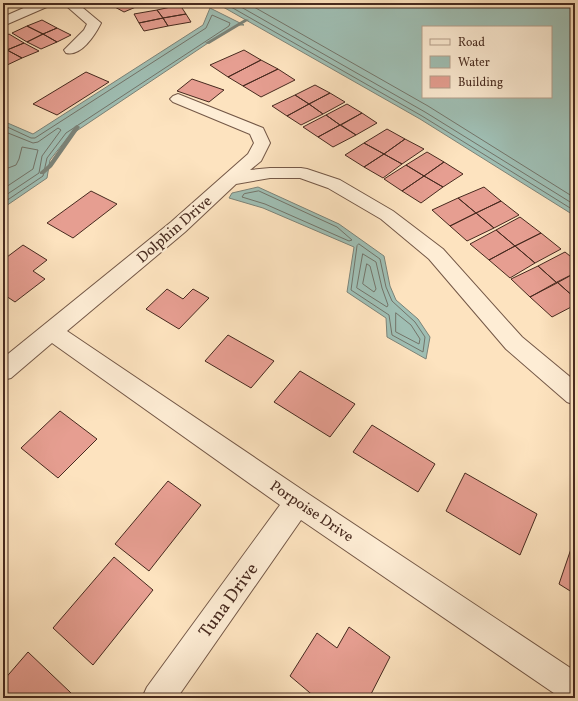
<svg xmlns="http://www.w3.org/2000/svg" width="578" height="701" font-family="Vollkorn,serif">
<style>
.water{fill:#9fbeb3;stroke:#7c8378;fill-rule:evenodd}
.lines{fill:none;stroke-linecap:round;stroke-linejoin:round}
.shore{stroke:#737469;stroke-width:1}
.stream{fill:#7c8378;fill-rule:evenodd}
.building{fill:#e69e91;stroke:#472a1f}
.minor-casing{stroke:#745847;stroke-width:2}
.minor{fill:#feedd5;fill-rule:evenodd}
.labels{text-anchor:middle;stroke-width:4;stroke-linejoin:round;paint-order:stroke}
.street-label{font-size:15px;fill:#472a1f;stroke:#feedd5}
.near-street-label{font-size:18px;fill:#472a1f;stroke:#feedd5}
</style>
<rect width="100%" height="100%" fill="#fde3bf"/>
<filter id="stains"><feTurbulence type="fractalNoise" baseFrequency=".005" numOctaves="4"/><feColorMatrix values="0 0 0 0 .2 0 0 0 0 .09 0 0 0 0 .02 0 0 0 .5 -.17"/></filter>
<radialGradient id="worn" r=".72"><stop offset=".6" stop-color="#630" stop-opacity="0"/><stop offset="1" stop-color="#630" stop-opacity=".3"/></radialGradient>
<path class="water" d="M216 3H575V216L420 119ZM423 27H551V97H423Z
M210 8 244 25H239L220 35 69 136 50 160 47 178 3 208V156L7 153 3 150V121L33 134 203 25Z
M258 187 339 224 384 256 390 286 396 300 418 319 430 337 426 359 387 337 386 318 347 292 354 247 263 208 229 198 232 193Z"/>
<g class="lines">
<path class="shore" d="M224 3 422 116 575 211
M234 3 425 112 575 205
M247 3 428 106 575 198
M3 125 31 138H35L206 28 212 15 230 23 229 26 66 133 47 158 43 176 3 203
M3 131 33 143 38 142 58 128 61 130 42 156 39 173 3 197
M3 170 16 165 19 159 22 147 38 150 33 169 3 189
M259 191 337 227 352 240 349 241 265 204 242 197 244 194Z
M359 244 380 259 386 287 392 301 415 322 425 337 423 352 392 335 389 315 351 290 357 246Z
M363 254 376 262 382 288 388 305 387 307 357 288Z
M367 264 370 266 376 289 374 292 363 284Z
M396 313 411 325 420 339 419 344 396 332Z"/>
<path class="stream" d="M245 19 249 20 209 44 205 43Z
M77 125 80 127 52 167 44 174H40V172L48 165 75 126Z"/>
</g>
<path class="building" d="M119 3H142L143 4 124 12 113 6Z
M180 5 186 14 163 18 157 10Z
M157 10 163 18 139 23 134 14Z
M186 14 191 22 168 26 163 18Z
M163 18 168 26 144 31 139 23Z
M42 20 57 28 43 34 27 26Z
M27 26 43 34 27 42 12 33Z
M57 28 71 35 57 42 43 34Z
M9 34 24 43 7 50 3 48V37Z
M43 34 57 42 41 49 27 42Z
M24 43 39 51 22 58 7 50Z
M7 50 22 58 5 66 3 65V52Z
M244 50 261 60 228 77 210 65Z
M261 60 278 69 243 86 228 77Z
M278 69 295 80 261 97 243 86Z
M86 72 109 82 57 115 33 104Z
M192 79 224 90 209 102 177 91Z
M315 85 330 93 309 104 295 95Z
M330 93 345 102 323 114 309 104Z
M295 95 309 104 287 116 272 106Z
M309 104 323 114 301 125 287 116Z
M347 104 362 113 340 125 326 115Z
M362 113 377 123 356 135 341 125Z
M326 115 340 125 318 137 303 127Z
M340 125 356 135 333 147 318 137Z
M387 129 405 139 384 154 364 143Z
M405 139 424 149 402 164 384 154Z
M364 143 384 154 364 167 345 155Z
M427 152 444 162 424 176 406 165Z
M384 154 402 164 383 178 364 167Z
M444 162 463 174 443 187 424 176Z
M406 165 424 176 402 191 384 179Z
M424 176 443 187 421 203 402 191Z
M484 187 501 201 476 213 458 198Z
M91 191 117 204 73 238 47 223Z
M458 198 476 213 450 226 432 210Z
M501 201 519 215 494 228 476 213Z
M476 213 494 228 467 241 450 226Z
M520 217 541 233 515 246 496 230Z
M496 230 515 246 489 260 470 244Z
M541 233 561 249 535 263 515 246Z
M23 245 47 260 33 271 45 279 15 302 3 294V276L6 274 3 272V260Z
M515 246 535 263 510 278 489 260Z
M565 252 575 260V273L557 283 538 266Z
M538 266 557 283 530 297 511 279Z
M575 273V298L557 282Z
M557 282 575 298V305L552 317 530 297Z
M167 289 183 299 193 289 209 298 179 329 146 309Z
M228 335 274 361 251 388 205 361Z
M300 371 355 404 330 437 274 402Z
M60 411 97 439 58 478 21 448Z
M372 425 435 464 418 492 353 452Z
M465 473 537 514 520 555 446 511Z
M168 481 201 505 149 571 115 544Z
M573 543 575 544V594L559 584Z
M114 557 153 590 93 665 53 628Z
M349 627 390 657 369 698H316L290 676 317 633 337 648Z
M28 652 71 693 67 698H3V681Z"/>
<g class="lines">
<g class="minor-casing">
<path id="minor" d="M35 3H51L49 6 3 26V17Z
M63 3H77L101 23C95 35 81 57 66 53L64 50 84 30 87 24Z
M178 94 263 128 270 143 261 161 250 170 270 168H301L307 169 340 180 393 211 443 249 522 337 575 381V405L567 402 506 349 429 259 381 219 328 188 300 178H270L236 184 185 232 67 331 307 493 575 671V698H561L301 520 177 698H142L147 687 280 505 52 343 11 378 3 380V358L171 222 248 154 254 143 250 134 173 102 170 99 173 96Z"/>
</g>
<use href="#minor" class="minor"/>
</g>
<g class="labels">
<g class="street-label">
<text transform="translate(174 229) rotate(-41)" y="5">Dolphin Drive</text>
<text transform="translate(312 511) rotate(34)" y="5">Porpoise Drive</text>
</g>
<g class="near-street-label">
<text transform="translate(228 600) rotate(-54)" y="6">Tuna Drive</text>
</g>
</g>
<rect width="578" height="701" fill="none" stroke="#fde3bf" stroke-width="16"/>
<rect x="4" y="4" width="570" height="693" fill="none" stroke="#472a1f" stroke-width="2"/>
<rect x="8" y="8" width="562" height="685" fill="none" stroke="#472a1f"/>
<rect x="422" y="26" width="130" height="72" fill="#feedd5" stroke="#b59f8c"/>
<rect x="430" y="39" width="20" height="6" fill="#feedd5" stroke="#b59f8c"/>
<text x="458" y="46" font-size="12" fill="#472a1f">Road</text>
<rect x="430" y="56" width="20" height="12" fill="#9fbeb3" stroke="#b59f8c"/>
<text x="458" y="66" font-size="12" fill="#472a1f">Water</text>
<rect x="430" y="76" width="20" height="12" fill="#e69e91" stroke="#b59f8c"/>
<text x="458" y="86" font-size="12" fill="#472a1f">Building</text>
<rect width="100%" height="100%" filter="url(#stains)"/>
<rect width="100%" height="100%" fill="url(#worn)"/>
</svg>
